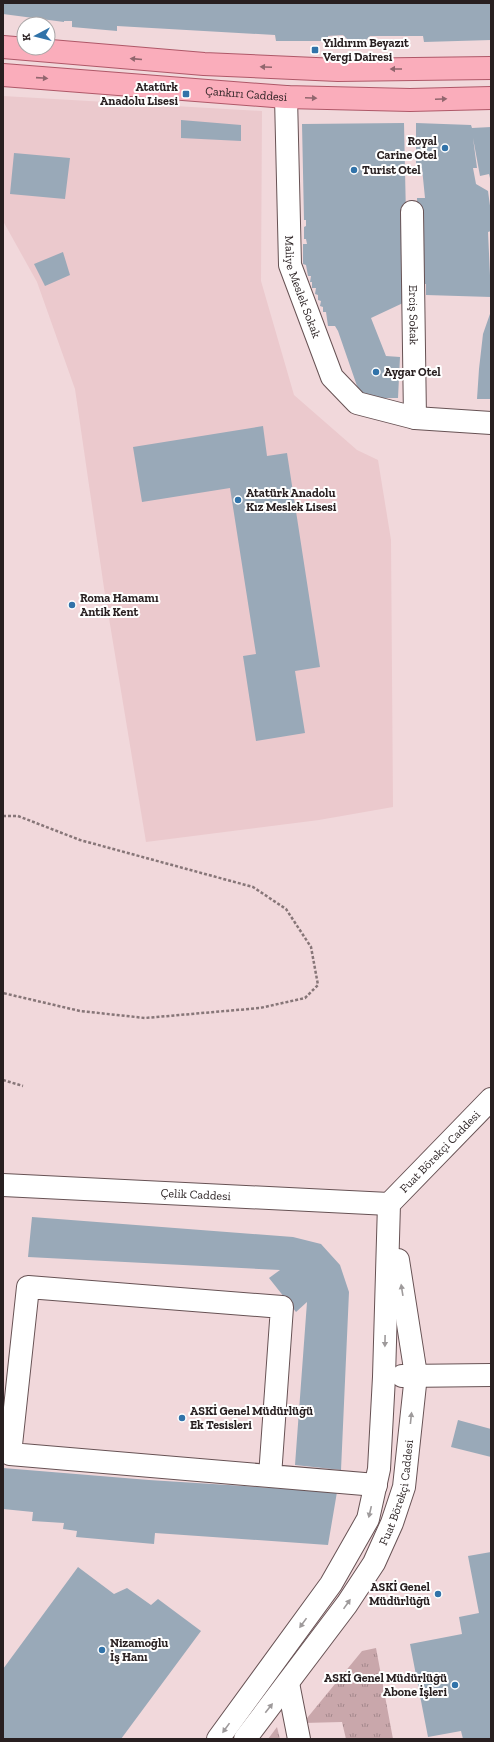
<svg xmlns="http://www.w3.org/2000/svg" width="494" height="1742" font-family="'Zilla Slab',serif">
<style>
.built{fill:#ebc9cd}
.grass{fill:url(#grass-tufts)}
.building{fill:#99a9b8}
.lines{fill:none;stroke-linecap:round;stroke-linejoin:round}
.minor-casing{stroke:#675254;stroke-width:24}
.major-casing{stroke:#af5868;stroke-width:24}
.path{stroke:#877678;stroke-width:2.5;stroke-dasharray:3 2;stroke-linecap:butt}
.minor{stroke:#fff;stroke-width:22}
.major{stroke:#faadbb;stroke-width:22}
.oneway{fill:#91666e}
.oneway2{fill:#9e9a9b}
.poi-dot{fill:#3173a9;stroke:#fff;stroke-width:1.5}
.labels{text-anchor:middle;stroke-width:4;stroke-linejoin:round;paint-order:stroke}
.poi-label{font-size:12px;font-weight:bold;fill:#281f20;stroke:#fff;text-anchor:start}
.street-label{font-size:12px;fill:#281f20;stroke:#fff}
</style>
<defs>
<pattern id="grass-tufts" width="24" height="20" patternUnits="userSpaceOnUse"><rect width="24" height="20" fill="#c9a7ab"/><path d="M3 7l-1-3M5 7V3M7 7l1-3M15 17l-1-3M17 17v-4M19 17l1-3" fill="none" stroke="#a3878b"/></pattern>
</defs>
<rect width="100%" height="100%" fill="#f1d8db"/>
<path class="built" d="M3 96 262 111 261 281 294 395 357 450 378 460 391 540 393 807 319 820 146 842 104 588 75 389 37 282 3 221Z"/>
<path class="grass" d="M376 1648 393 1739H346L342 1722 303 1723 362 1651Z
M277 1727 280 1739H268Z"/>
<path class="building" d="M3 3H491V40L424 42 423 36H370L365 41 350 42 343 35 328 36V41H276L275 35 117 26V31L72 27V21H64V22L3 14Z
M181 120 241 125V141L181 138Z
M404 123 406 217V294H402L403 303 371 318 386 356 400 357 398 398H372L361 393 357 386 338 331 335 326H328L326 312H323V307L320 306 321 301 318 300V295L315 294 316 288H312V282H310L311 276H308L306 265 303 264V244H307L306 239H304V227L306 226V220H304L302 124Z
M416 123 471 125 472 128 491 127V182L489 174 480 176 473 138 477 168H473L476 184 488 191 491 213V231L488 232 491 297 426 295V284H419L417 198H425L422 168H416Z
M14 153 70 158 65 199 10 194Z
M63 252 70 275 45 286 34 264Z
M491 311V399H477L479 369 483 334Z
M263 426 267 456 287 453 320 667 295 671 305 733 256 741 243 656 256 654 230 488 142 502 133 447Z
M32 1217 293 1237 321 1244 340 1265 349 1292 341 1470 295 1465 307 1302 296 1312 269 1278 280 1270 28 1257Z
M458 1420 491 1429V1457L451 1447Z
M3 1468 149 1480 337 1492 328 1545 155 1533 154 1544 76 1537 77 1531 63 1529 64 1523 32 1521 33 1512 3 1509Z
M491 1552V1739H463L461 1731 428 1737 410 1644 462 1634 459 1617 479 1613 468 1556Z
M78 1567 114 1594 127 1588 151 1605 158 1599 201 1631 121 1739H3V1669Z"/>
<g class="lines">
<g class="minor-casing">
<g id="minor">
<path id="s1" d="M286 97 290 265 332 377 357 403 415 418 491 423"/>
<path id="s2" d="M412 212 415 418"/>
<path id="s3" d="M3 1185 389 1204"/>
<path d="M402 1376 491 1375"/>
<path d="M270 1476 282 1307 28 1287 10 1454 376 1485"/>
<path d="M288 1683 299 1739"/>
<path id="s4" d="M218 1739 331 1584 368 1519 379 1469 384 1377 389 1204 491 1099"/>
<path id="s5" d="M245 1739 347 1604 374 1563 392 1523 404 1487 416 1375 398 1260"/>
</g>
</g>
<g class="major-casing">
<g id="major">
<path d="M3 47 204 64 338 70 491 68"/>
<path id="s6" d="M3 75 286 97 410 100 491 98"/>
</g>
</g>
<path class="path" d="M3 816H18L80 840 253 887 286 909 311 947 318 985 305 998 260 1008 145 1018 80 1011 3 993
M3 1080 23 1086"/>
<use href="#minor" class="minor"/>
<use href="#major" class="major"/>
</g>
<defs><path id="oneway-solid" d="M-6-.8H1V-3.2L6.5 0L1 3.2V.8H-6Z"/></defs>
<g class="oneway">
<use href="#oneway-solid" transform="translate(136 59) rotate(-175)"/>
<use href="#oneway-solid" transform="translate(266 67) rotate(-178)"/>
<use href="#oneway-solid" transform="translate(396 69) rotate(180)"/>
<use href="#oneway-solid" transform="translate(42 78) rotate(4)"/>
<use href="#oneway-solid" transform="translate(311 98) rotate(2)"/>
<use href="#oneway-solid" transform="translate(441 99) rotate(-2)"/>
</g>
<g class="oneway2">
<use href="#oneway-solid" transform="translate(402 1290) rotate(-99)"/>
<use href="#oneway-solid" transform="translate(385 1341) rotate(91)"/>
<use href="#oneway-solid" transform="translate(411 1418) rotate(-84)"/>
<use href="#oneway-solid" transform="translate(370 1512) rotate(103)"/>
<use href="#oneway-solid" transform="translate(347 1604) rotate(-55)"/>
<use href="#oneway-solid" transform="translate(303 1623) rotate(126)"/>
<use href="#oneway-solid" transform="translate(269 1708) rotate(-52)"/>
<use href="#oneway-solid" transform="translate(226 1728) rotate(126)"/>
</g>
<g class="poi-dot">
<rect x="311" y="46" width="8" height="8" rx="2"/>
<rect x="182" y="90" width="8" height="8" rx="2"/>
<circle cx="445" cy="148" r="4"/>
<circle cx="354" cy="170" r="4"/>
<circle cx="376" cy="372" r="4"/>
<circle cx="238" cy="500" r="4"/>
<circle cx="72" cy="605" r="4"/>
<circle cx="182" cy="1418" r="4"/>
<circle cx="438" cy="1594" r="4"/>
<circle cx="102" cy="1650" r="4"/>
<circle cx="455" cy="1685" r="4"/>
</g>
<g class="labels">
<g class="poi-label">
<text x="323" y="47">Yıldırım Beyazıt<tspan x="323" dy="14">Vergi Dairesi</tspan></text>
<text x="178" y="91" text-anchor="end">Atatürk<tspan x="178" dy="14">Anadolu Lisesi</tspan></text>
<text x="437" y="145" text-anchor="end">Royal<tspan x="437" dy="14">Carine Otel</tspan></text>
<text x="362" y="174">Turist Otel</text>
<text x="384" y="376">Aygar Otel</text>
<text x="246" y="497">Atatürk Anadolu<tspan x="246" dy="14">Kız Meslek Lisesi</tspan></text>
<text x="80" y="602">Roma Hamamı<tspan x="80" dy="14">Antik Kent</tspan></text>
<text x="190" y="1415">ASKİ Genel Müdürlüğü<tspan x="190" dy="14">Ek Tesisleri</tspan></text>
<text x="430" y="1591" text-anchor="end">ASKİ Genel<tspan x="430" dy="14">Müdürlüğü</tspan></text>
<text x="110" y="1647">Nizamoğlu<tspan x="110" dy="14">İş Hanı</tspan></text>
<text x="447" y="1682" text-anchor="end">ASKİ Genel Müdürlüğü<tspan x="447" dy="14">Abone İşleri</tspan></text>
</g>
<g class="street-label">
<text dy="4" stroke="none"><textPath href="#s6" startOffset="244">Çankırı Caddesi</textPath></text>
<text dy="4" stroke="none"><textPath href="#s1" startOffset="192">Maliye Meslek Sokak</textPath></text>
<text dy="4" stroke="none"><textPath href="#s2" startOffset="103">Erciş Sokak</textPath></text>
<text dy="4" stroke="none"><textPath href="#s4" startOffset="656">Fuat Börekçi Caddesi</textPath></text>
<text dy="4" stroke="none"><textPath href="#s3" startOffset="193">Çelik Caddesi</textPath></text>
<text dy="4" stroke="none"><textPath href="#s5" startOffset="293">Fuat Börekçi Caddesi</textPath></text>
</g>
</g>
<rect width="494" height="1742" fill="none" stroke="#281f20" stroke-width="8"/>
<g transform="translate(36 36) rotate(263)"><circle r="19" fill="#ffffff" stroke="#a9a5a6"/>
<path d="M0-3L7 15L0 10L-7 15Z" fill="#3173a9"/>
<text y="-6" font-size="11" font-weight="bold" text-anchor="middle" fill="#281f20">K</text>
</g>
</svg>
